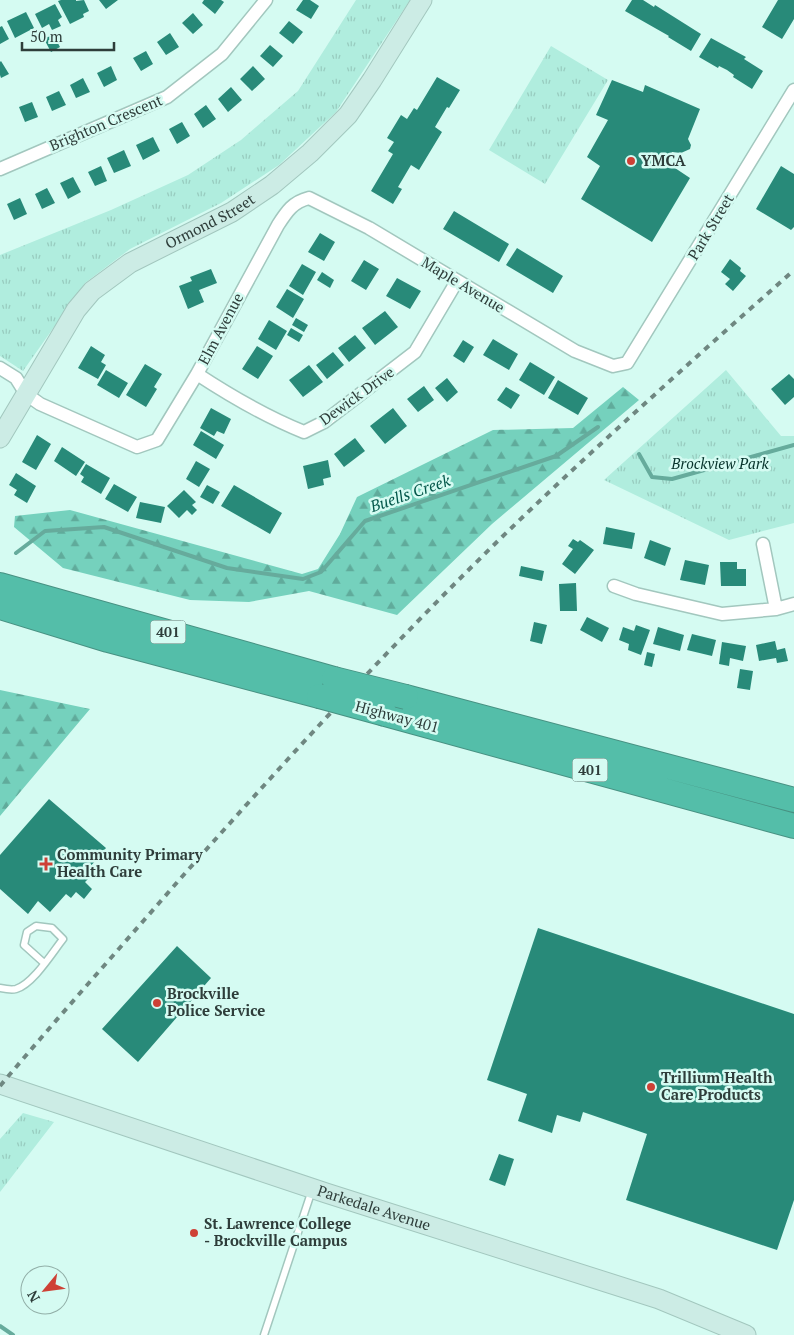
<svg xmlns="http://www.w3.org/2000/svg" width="794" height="1335" font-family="'PT Serif',serif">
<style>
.forest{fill:url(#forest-firs)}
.park{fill:url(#park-tufts)}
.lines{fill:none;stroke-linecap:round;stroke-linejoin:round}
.stream{stroke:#66ab9c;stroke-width:4}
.building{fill:#288a79}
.lane-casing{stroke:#a2c7be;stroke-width:9}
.street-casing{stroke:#a2c7be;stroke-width:15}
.secondary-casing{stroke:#a2c7be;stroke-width:21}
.highway-casing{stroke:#479182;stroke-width:26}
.lane{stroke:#fff;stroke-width:6}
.street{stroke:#fff;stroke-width:12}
.secondary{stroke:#ccece5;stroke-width:19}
.highway{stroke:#54bea9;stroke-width:24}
.rail{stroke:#6f8781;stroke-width:4;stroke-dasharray:6 6;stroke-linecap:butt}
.highway-bridge-casing{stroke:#479182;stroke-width:26;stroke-linecap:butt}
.highway-bridge{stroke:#54bea9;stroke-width:24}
.poi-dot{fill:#ce4136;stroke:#d5fbf2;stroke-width:2}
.labels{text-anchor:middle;stroke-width:5;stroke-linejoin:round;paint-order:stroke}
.shield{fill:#d5fbf2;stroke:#607671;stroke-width:1}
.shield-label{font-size:14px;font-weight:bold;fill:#2e3d3a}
.street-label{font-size:15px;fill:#2e3d3a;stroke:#d5fbf2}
.poi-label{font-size:15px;font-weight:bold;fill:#2e3d3a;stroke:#d5fbf2;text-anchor:start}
.park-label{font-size:15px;font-style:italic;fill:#06332b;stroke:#d5fbf2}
.water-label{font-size:16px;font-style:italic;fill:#025649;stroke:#d5fbf2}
</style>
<defs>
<pattern id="forest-firs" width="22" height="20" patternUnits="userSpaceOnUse" patternTransform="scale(1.25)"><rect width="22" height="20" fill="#75d1bd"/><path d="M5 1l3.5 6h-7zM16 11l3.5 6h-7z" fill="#60ab9b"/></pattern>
<pattern id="park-tufts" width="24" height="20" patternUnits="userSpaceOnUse" patternTransform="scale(1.25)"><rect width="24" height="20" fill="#b0edde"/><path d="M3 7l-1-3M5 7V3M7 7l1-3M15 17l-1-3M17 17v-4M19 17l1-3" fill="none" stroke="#98ccbf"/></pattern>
</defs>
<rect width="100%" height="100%" fill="#d5fbf2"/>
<path class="forest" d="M623 387 639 400 492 524 397 615 309 591 249 602 190 600 63 568 14 527 15 516 70 510 302 574 318 569 340 534 357 497 493 430 573 428Z
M0 690 90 709 0 816Z"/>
<path class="park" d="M356 0H410L336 112 279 165 221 203 130 249 85 283 23 371 0 356V255L111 210 188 175 241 140 298 91Z
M551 46 608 80 545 184 489 150Z
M726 370 781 436H794V523L729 540 604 480Z
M23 1113 54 1122 0 1192V1139Z"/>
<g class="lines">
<path class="stream" d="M639 454 652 477 672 479 794 445
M16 553 45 531 104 527 227 568 303 579 321 572 365 521 556 456 598 427
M0 1326 13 1335"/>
</g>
<path class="building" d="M61 0H76V1L84 0 89 11 83 14 84 17 70 24 58 1Z
M99 0H118L106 9Z
M204 0H221L224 2 215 14 202 3Z
M303 0H310L319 6 311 19 296 10Z
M632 0H643L654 7 655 5 701 34 691 51 668 37 669 36 625 11Z
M778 0H794V19L782 39 762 27Z
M55 4 62 17 58 20 61 26 52 30 49 24 42 28 35 14Z
M26 12 34 28 15 38 7 21Z
M193 13 203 25 193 34 182 23Z
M289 21 303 32 293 44 279 33Z
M2 26 9 39 0 44V27Z
M170 33 179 47 166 55 157 42Z
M53 34 60 47 51 52 44 39Z
M711 38 746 57 744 59 763 71 752 89 733 77 734 75 727 70 719 66 718 68 699 57Z
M270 45 283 56 273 67 260 56Z
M146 51 153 64 141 71 133 58Z
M1 61 9 74 1 78 0 75V62Z
M111 66 117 80 104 87 97 73Z
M253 66 265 79 252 91 240 79Z
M437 77 460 90 449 108 447 107 435 127 442 132 419 170 411 165 398 187 402 189 393 204 371 191 393 154 388 151 394 142 387 138 401 115 407 119 414 108 417 110Z
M83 78 90 92 76 98 70 85Z
M612 80 643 92 645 85 700 109 688 139 691 145 690 149 681 153 672 152 669 164 690 178 652 242 581 199 600 166 587 157 608 120 596 115Z
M231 87 242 100 228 112 218 99Z
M59 91 66 105 52 111 46 97Z
M32 102 38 117 25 122 19 107Z
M206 105 216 119 203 128 194 114Z
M182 122 190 136 177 144 169 129Z
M153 137 160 151 143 160 136 145Z
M124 150 131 166 114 173 107 158Z
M101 166 107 181 95 186 88 172Z
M781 166 794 174V227L791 230 756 209Z
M73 177 81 192 68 199 60 183Z
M47 188 55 203 42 209 35 194Z
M20 198 27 214 14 220 7 204Z
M454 211 509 244 499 262 443 229Z
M320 233 335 242 324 261 308 252Z
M517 248 563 276 553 293 506 265Z
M730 259 741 268 740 271 746 276 733 291 725 284 730 279 721 272Z
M364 260 379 269 366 290 351 281Z
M302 264 316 272 303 295 289 286Z
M211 269 217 283 199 290 204 302 188 309 179 286 192 281 190 277Z
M322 272 334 280 330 288 317 280Z
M397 278 421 291 410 309 386 296Z
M287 289 304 299 293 318 276 307Z
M385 311 398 327 375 345 362 328Z
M296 318 308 325 304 332 292 325Z
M269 320 287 331 276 350 258 339Z
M291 328 303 335 299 342 287 335Z
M355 335 366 348 349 362 338 348Z
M493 339 518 354 509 370 483 355Z
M463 340 474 347 464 363 453 356Z
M91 346 105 355 101 362 106 365 98 379 78 368Z
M257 346 273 356 258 379 242 369Z
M333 352 344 365 327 379 316 365Z
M530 362 555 377 544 395 519 380Z
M145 364 162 374 154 387 157 389 146 407 126 395Z
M309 365 323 382 303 397 289 380Z
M106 370 128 383 119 398 97 385Z
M789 374 794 379V397L785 405 771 389Z
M447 378 458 392 447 402 435 388Z
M558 380 588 398 578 415 548 398Z
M424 386 434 400 418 412 407 399Z
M506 387 520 395 511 409 497 400Z
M211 408 231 419 224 434 217 431 214 436 200 428Z
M393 408 407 426 385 444 370 426Z
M201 431 224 445 216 459 193 445Z
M37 435 51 444 36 470 22 462Z
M355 438 365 451 344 467 334 454Z
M62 447 85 462 76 476 54 461Z
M328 460 331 477 323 479 324 485 308 489 303 466Z
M196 461 210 469 199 487 186 479Z
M86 464 110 478 101 494 81 482 84 477 80 474Z
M16 473 36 486 27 503 14 495 17 490 9 485Z
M114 484 137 497 128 512 105 499Z
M207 485 220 492 213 504 200 497Z
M234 485 282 513 270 534 221 506Z
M184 490 196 502 192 505 197 510 192 515 187 510 179 518 167 506Z
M140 502 165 507 161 523 136 518Z
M606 527 635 533 632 549 603 544Z
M573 539 578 542 580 540 594 550 575 574 562 564 573 549 568 546Z
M650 540 671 548 665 566 644 558Z
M685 560 709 565 705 585 680 580Z
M720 562H737V569H746V586H721Z
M521 566 544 571 542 581 519 576Z
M576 583 577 611H560L559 584Z
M587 617 609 628 602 642 580 630Z
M534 622 547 625 542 644 530 641Z
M636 625 650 630 641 655 628 650 629 644 619 640 623 627 634 631Z
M658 627 684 635 680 651 653 644Z
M692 634 716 640 712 656 687 650Z
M775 641 777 650 785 648 788 661 777 663 776 658 759 661 756 645Z
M722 642 746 646 743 661 730 658 729 666 719 664Z
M647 652 655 654 652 667 644 665Z
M740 669 753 671 750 690 737 688Z
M49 799 106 848 85 873 90 877 85 882 92 889 84 899 76 892 71 898 66 894 50 912 38 901 28 914 0 889V855Z
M538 928 794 1014V1200L777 1250 626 1200 647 1134 583 1112 580 1122 557 1115 552 1133 518 1121 527 1094 487 1080Z
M177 946 211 978 138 1062 102 1029Z
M499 1154 514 1159 505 1186 489 1180Z"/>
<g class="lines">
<g class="lane-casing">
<path id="lane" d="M0 988C5 989 12 990 16 989 33 984 52 953 63 939L52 928 36 926 27 932 24 945 44 963
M264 1335 312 1190"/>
</g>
<g class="street-casing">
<path id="street" d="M0 169 167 97 222 54 266 0
M0 368 16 378 26 394 40 404 137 447 157 440 197 374 278 225C287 211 293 202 309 198L369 228 575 351 613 366 627 363 794 90
M197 374C229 395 269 418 304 432L324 422 415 352 457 281
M763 544 776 609
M614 586 636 594 722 614 776 609 794 604"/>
</g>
<g class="secondary-casing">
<g id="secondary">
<path id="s1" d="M0 438 76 310 92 291 130 263 232 212 272 185 310 153 348 115 372 80 422 0"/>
<path id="s2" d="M0 1084 326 1193 659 1299 746 1335"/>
</g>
</g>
<g class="highway-casing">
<path id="highway" d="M0 585 334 679
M0 607 108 640 319 696
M406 697 794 800
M385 714 794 826"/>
</g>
<use href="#lane" class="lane"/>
<use href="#street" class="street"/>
<use href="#secondary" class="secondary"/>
<use href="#highway" class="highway"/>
<path class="rail" d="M0 1086C59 1016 120 948 180 879 284 762 390 646 502 537 597 445 695 358 794 270"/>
<g class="highway-bridge-casing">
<path id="highway-bridge" d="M334 679 406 697
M319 696 385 714"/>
</g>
<use href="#highway-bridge" class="highway-bridge"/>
</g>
<g class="poi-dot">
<circle cx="631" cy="161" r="5"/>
<path d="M43.5 856.5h5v5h5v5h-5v5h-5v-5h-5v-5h5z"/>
<circle cx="157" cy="1003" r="5"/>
<circle cx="651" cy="1087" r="5"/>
<circle cx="194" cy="1233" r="5"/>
</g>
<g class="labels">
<g class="shield">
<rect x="150.5" y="620.5" width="35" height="23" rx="4"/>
<rect x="572.5" y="758.5" width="35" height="23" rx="4"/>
</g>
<g class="shield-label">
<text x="168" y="637">401</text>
<text x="590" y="775">401</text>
</g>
<g class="street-label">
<text transform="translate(106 123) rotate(-23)" y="5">Brighton Crescent</text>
<text dy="5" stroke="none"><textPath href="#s1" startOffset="311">Ormond Street</textPath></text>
<text transform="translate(711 227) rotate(-59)" y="5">Park Street</text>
<text transform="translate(463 285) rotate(31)" y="5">Maple Avenue</text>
<text transform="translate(221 329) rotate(-62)" y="5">Elm Avenue</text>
<text transform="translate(357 396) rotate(-36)" y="5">Dewick Drive</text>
<text transform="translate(397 717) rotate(15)" y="5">Highway 401</text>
<text dy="5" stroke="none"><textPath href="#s2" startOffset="394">Parkedale Avenue</textPath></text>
</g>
<g class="poi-label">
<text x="641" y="166">YMCA</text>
<text x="57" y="860">Community Primary<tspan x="57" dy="17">Health Care</tspan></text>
<text x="167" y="999">Brockville<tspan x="167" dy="17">Police Service</tspan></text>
<text x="661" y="1083">Trillium Health<tspan x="661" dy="17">Care Products</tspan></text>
<text x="204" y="1229">St. Lawrence College<tspan x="204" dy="17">- Brockville Campus</tspan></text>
</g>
<g class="park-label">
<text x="720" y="469">Brockview Park</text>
</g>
<g class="water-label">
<text transform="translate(410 493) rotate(-19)" y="6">Buells Creek</text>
</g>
</g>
<g transform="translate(45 1290) rotate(241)"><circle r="24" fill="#d5fbf2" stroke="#92afa8"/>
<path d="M0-4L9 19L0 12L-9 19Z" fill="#ce4136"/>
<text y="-8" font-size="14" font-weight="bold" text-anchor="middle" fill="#2e3d3a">N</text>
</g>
<path d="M22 42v8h92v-8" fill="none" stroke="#2e3d3a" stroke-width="2.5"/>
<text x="30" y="42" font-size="15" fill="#2e3d3a" stroke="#d5fbf2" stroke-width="4" paint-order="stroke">50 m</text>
</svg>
